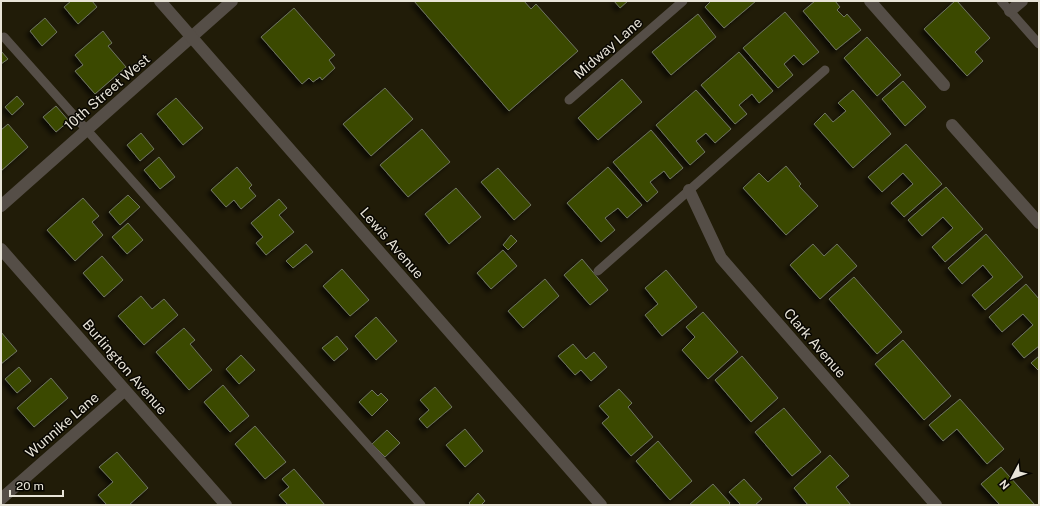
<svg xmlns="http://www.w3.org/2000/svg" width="1040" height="506" font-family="'Public Sans',sans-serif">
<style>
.building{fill:#3a4805;stroke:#6f7560;filter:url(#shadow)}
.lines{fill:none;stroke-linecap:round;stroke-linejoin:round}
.service{stroke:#554e47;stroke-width:9}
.minor{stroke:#554e47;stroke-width:12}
.tertiary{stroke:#554e47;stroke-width:12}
.labels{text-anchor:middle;stroke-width:3;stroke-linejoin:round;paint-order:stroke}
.street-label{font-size:14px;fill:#e8e4d8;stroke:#090702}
</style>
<defs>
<filter id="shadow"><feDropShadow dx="-3.5" dy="3.5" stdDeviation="2" flood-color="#0009"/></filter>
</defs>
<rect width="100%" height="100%" fill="#211c08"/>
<path class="building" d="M71 1H92L97 7 78 24 64 7Z
M414 1H524L531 9 536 4 578 51 509 111Z
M614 1H628L620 8Z
M711 1H756L724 28 705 7Z
M815 1H835L840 7 837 10 844 17 847 14 861 30 836 50 803 11Z
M955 1H957L990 38 975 52 983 61 967 76 924 29Z
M294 8 335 55 329 60 335 68 322 80 320 77 313 82 309 78 302 84 261 37Z
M785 12 819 52 803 65 794 55 784 64 793 75 778 88 743 48Z
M698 14 716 37 671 75 652 52Z
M45 18 57 32 42 46 30 31Z
M103 31 112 43 108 46 126 67 95 94 75 71 83 65 75 55Z
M867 37 901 75 877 96 844 58Z
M1 51 8 59 1 64Z
M739 52 773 91 759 103 752 94 739 105 747 114 735 124 701 85Z
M622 79 642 102 598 140 578 118Z
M903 81 926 107 905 126 882 99Z
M385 88 413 119 371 156 343 124Z
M696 90 731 129 715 143 706 133 696 141 705 152 690 165 656 125Z
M853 90 891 134 853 168 814 124 825 113 833 122 846 111 838 103Z
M17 96 24 104 12 115 5 107Z
M176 98 203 128 183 145 157 114Z
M56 106 69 121 56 132 43 117Z
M8 124 28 147 1 171V130Z
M422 129 450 162 408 197 380 165Z
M651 130 683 168 670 179 664 171 650 182 658 192 647 202 613 162Z
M141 133 154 149 140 161 127 145Z
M906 144 942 184 904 217 891 203 913 184 903 173 882 192 868 177Z
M159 157 175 177 160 189 144 170Z
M786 166 801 184 799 186 818 206 786 235 743 188 759 173 768 182Z
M237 167 252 185 249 188 256 196 241 209 234 200 226 207 211 190Z
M608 167 642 205 627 218 618 208 605 218 615 230 601 242 567 203Z
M498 168 531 205 514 220 481 182Z
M946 187 983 229 945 262 932 247 953 228 943 217 922 236 908 220Z
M456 188 481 217 449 244 425 214Z
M128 195 140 207 120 225 109 212Z
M83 198 99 216 92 222 103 235 75 261 47 230Z
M279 199 287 208 279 215 294 232 266 255 256 243 263 237 251 223Z
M128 223 143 240 127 254 112 237Z
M986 234 1023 277 985 310 972 295 993 277 983 265 962 284 948 268Z
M511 235 517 241 508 250 503 245Z
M306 244 313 252 293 268 286 261Z
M813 244 824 256 837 244 857 266 820 299 790 265Z
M503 250 517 266 491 289 477 273Z
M102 256 123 280 104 297 83 273Z
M582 259 608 290 590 305 564 275Z
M342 269 369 300 350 316 323 286Z
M666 270 697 307 662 336 645 315 658 304 645 288Z
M854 277 902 332 877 354 829 299Z
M545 279 559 296 523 328 508 311Z
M1026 284 1039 299V346L1024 358 1012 344 1033 325 1023 314 1002 332 989 317Z
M141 296 152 309 164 299 178 315 144 345 118 316Z
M703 312 738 352 708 379 682 350 695 337 686 327Z
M376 317 397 341 376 360 355 336Z
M184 328 195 340 190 344 212 370 189 390 156 352Z
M1 332 17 351 1 364Z
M337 336 348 349 334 361 322 348Z
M903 340 951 396 924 420 875 364Z
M573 344 586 359 594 352 607 367 591 381 581 370 575 375 558 356Z
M241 355 255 370 239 384 226 369Z
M742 356 778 398 751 422 715 380Z
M1039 356V371L1031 363Z
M19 367 31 381 17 393 5 379Z
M51 378 68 398 34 427 17 408Z
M223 385 249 416 230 432 204 402Z
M435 387 452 407 427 428 419 419 429 410 420 400Z
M619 389 632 403 628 407 653 437 631 456 602 423 609 417 599 406Z
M372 390 378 396 381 393 388 400 372 416 359 402Z
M960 399 1004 449 987 464 957 429 943 441 929 425Z
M784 408 821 452 792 476 755 432Z
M255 426 286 462 265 479 235 444Z
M465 429 483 451 465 467 446 445Z
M387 430 400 443 385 457 372 444Z
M658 441 692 481 670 500 636 461Z
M117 452 148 488 129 505H107L98 495 113 482 99 467Z
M830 455 849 476 836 487 851 505H808L794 488Z
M1001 467 1035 505H1000L981 484Z
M294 469 325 505H288L279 495 289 487 282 479Z
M744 479 762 499 755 505H741L729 492Z
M713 484 730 503 728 505H689Z
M478 493 485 501 481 505H471L469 503Z"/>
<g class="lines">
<path class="service" d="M1001 1 1039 44
M4 37 421 505
M569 100 683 1
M598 271 825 70"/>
<path class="minor" d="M870 1 944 85
M1010 11 1022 1
M952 125 1039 223
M689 190 721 258 936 505
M1 206 232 1
M1 249 226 505
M1 499 125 390"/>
<path class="tertiary" d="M160 1 601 505"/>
</g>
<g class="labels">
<g class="street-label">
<text transform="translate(608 48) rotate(-41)" y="5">Midway Lane</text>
<text transform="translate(107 92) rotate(-41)" y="5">10th Street West</text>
<text transform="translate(392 243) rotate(49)" y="5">Lewis Avenue</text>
<text transform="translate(815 343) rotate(49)" y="5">Clark Avenue</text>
<text transform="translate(125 367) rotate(49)" y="5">Burlington Avenue</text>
<text transform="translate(62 425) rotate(-41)" y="5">Wunnike Lane</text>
</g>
</g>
<rect width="1040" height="506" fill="none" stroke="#e8e4d8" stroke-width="4"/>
<g transform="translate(1012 478) rotate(229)" stroke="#090702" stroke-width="3" paint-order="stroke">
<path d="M0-3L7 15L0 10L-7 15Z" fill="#e8e4d8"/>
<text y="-6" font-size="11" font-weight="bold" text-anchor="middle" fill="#e8e4d8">N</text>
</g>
<path d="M10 490v6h53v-6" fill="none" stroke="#e8e4d8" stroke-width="2"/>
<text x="16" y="490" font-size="12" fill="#e8e4d8" stroke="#090702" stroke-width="3" paint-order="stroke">20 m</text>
</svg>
